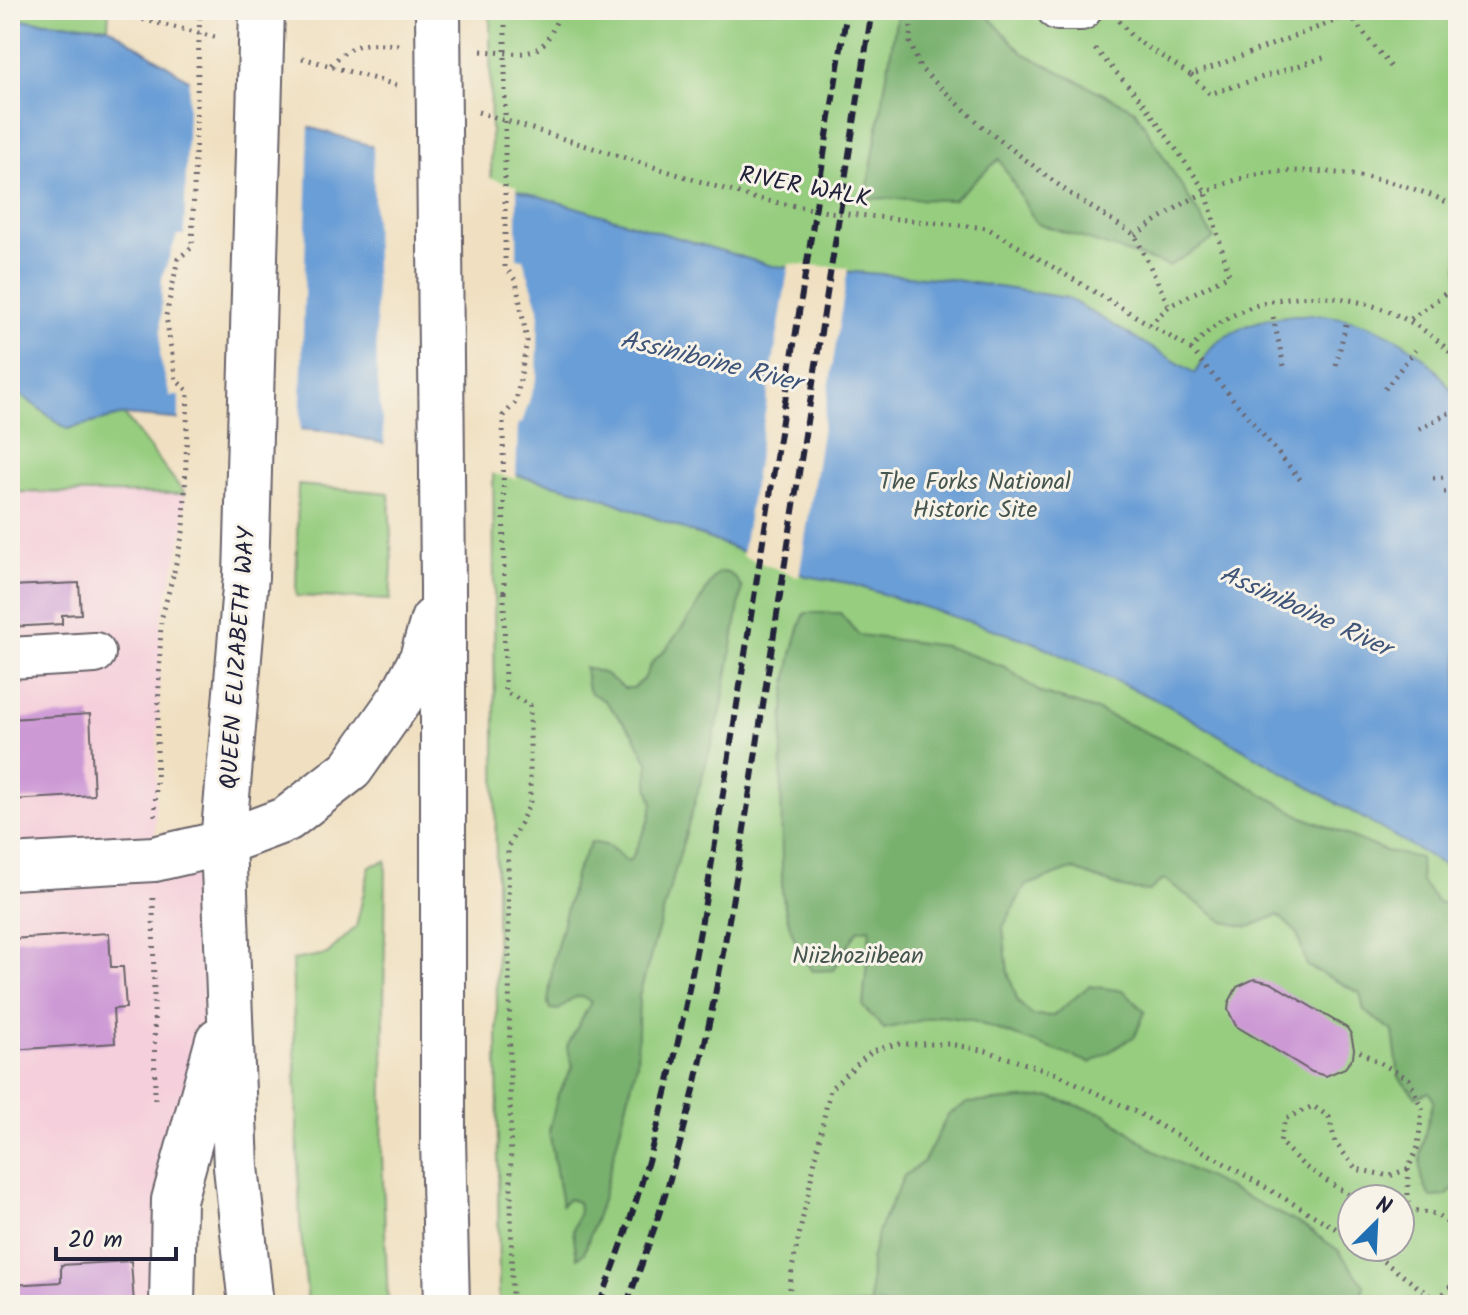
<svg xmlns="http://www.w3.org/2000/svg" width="1468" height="1315" font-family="Kalam,sans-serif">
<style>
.built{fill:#f5cfdb}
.green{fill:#96cd7f;stroke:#5c785d;stroke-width:2;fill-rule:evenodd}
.forest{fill:#78b06e;stroke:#4d6954;stroke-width:2}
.water{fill:#6a9ed6;stroke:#466088;stroke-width:2}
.pier{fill:#f0e0c1}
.building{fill:#cd99d5}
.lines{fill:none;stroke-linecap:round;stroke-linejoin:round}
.minor-casing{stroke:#6a646a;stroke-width:44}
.major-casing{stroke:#6a646a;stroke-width:48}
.highway-casing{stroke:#6a646a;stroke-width:48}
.path{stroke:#6a646a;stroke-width:5;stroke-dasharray:2 6;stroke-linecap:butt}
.minor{stroke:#fff;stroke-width:40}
.major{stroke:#fff;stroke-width:44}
.highway{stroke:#fff;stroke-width:44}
.rail{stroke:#22223b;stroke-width:6;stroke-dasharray:12 6;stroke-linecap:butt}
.highway-bridge-casing{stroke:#6a646a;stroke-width:48;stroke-linecap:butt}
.path-bridge{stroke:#6a646a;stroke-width:5;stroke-dasharray:2 6;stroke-linecap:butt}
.highway-bridge{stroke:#fff;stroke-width:44}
.labels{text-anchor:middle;stroke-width:6;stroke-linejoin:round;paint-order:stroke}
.street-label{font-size:24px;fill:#22223b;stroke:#f7f3e8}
.park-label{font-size:24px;fill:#45554f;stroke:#f7f3e8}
.water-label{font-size:26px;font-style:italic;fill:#3f5479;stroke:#f7f3e8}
</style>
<rect width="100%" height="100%" fill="#f7f3e8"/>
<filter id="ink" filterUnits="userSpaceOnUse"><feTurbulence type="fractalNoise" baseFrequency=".0125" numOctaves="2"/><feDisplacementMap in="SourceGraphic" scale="16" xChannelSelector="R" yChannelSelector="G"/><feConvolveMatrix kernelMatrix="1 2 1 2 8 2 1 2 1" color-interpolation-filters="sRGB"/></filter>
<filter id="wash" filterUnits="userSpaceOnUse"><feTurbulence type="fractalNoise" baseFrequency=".006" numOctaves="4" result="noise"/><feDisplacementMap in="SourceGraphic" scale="32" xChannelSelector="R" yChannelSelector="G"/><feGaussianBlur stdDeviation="1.8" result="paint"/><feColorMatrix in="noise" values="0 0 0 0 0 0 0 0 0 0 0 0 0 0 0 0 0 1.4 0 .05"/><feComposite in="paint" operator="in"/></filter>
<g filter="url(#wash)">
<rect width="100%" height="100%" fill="#f0e0c1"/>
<path class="built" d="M10 492 185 494 184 528 161 620 154 858 223 843 229 999 172 1305H10Z"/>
<path class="green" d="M10 10H109L108 27 10 19Z
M490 10H1458V1305H499ZM1352 1199H1400V1247H1352Z
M10 387 67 429 124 415 185 494 10 492Z
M298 485 389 493 392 565 390 600 296 596Z
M386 861 382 1154 388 1305H308L300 1223 292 960 327 954 356 927 370 866Z"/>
<path class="forest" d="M906 10H982L1023 53 1135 110 1214 239 1169 266 1036 223 999 159 953 200 866 198 897 15Z
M720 572C732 572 736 578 742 588L721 711 639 996 637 1063 603 1197 584 1253 577 1258 573 1230 579 1211 578 1202 568 1199 562 1205 549 1131 558 1094 573 1066 567 1046 591 1002C577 991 569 1000 559 1010L550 1009 548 1003 553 962 576 872 591 842 609 846 627 861 632 858 649 820 653 804 648 786V762L633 733 605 701 591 693 587 686 585 667 605 674 624 688H633L644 679 652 662 665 650 693 613 714 577Z
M805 613H840L859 635 945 646 1005 667 1041 693 1099 711 1185 750 1303 817 1386 851 1420 858 1421 881 1437 902 1458 907V1185L1446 1196 1431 1197C1410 1170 1426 1130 1434 1100L1429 1092 1416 1097 1399 1077 1393 1031 1364 1011 1360 993 1307 966 1297 933 1278 915 1249 927 1224 922 1164 879 1149 891 1126 889 1072 869 1025 886 1003 927 1008 972 1018 1002 1032 1015 1053 1016 1089 986 1124 991 1145 1012 1135 1036 1091 1063 970 1020 940 1016 884 1029 863 1007 870 928 858 930 833 970 812 971C795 947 786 919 782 891 783 810 773 685 805 613Z
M1050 1097 1105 1114 1156 1152 1302 1225 1338 1250 1364 1285 1360 1305H870L871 1260 879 1229 904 1176 924 1161 948 1115 967 1103Z"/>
<path class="water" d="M10 19 108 27 222 101 772 266 949 279 1067 298 1195 373C1201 364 1207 350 1216 343 1274 301 1356 308 1413 349 1432 362 1445 381 1458 400V873L1165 704 1033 642 848 583 806 576 590 493 335 432 124 415 67 429 10 387Z"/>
<path class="pier" d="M189 75 224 98 309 123 300 433 179 424V396H170L160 358 162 278 177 235H184Z
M373 143 517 186V258L523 259 539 308 537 377 522 423H518L516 479 385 448 377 376Z
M789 264 848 268 799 577 742 556Z"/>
<g id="blocks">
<path class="building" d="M79 583 81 614 62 615V624L10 627V586Z
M90 714 94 795 12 800 10 719Z
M109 933 111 967H123L126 1008 113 1009 115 1043 10 1050V939Z
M1254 979 1271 983 1347 1028 1351 1034 1354 1049 1353 1057 1345 1068 1326 1076 1312 1072 1236 1026 1228 1010 1229 1002 1237 987Z
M131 1261 134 1305H10V1285L61 1282V1265Z"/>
</g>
</g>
<g filter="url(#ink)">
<use href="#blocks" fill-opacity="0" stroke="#6a646a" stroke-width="2"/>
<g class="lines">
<g class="minor-casing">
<path id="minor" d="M1058 10H1081
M10 658 95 653"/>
</g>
<g class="major-casing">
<path id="major" d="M10 867 154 859 223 843"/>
</g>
<g class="highway-casing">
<path id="highway" d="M246 576 223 843 236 1167 251 1305
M443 588V1139L447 1305
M223 843 287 819 351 769 401 698 422 658 433 620
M172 1305 174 1200 218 1040"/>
</g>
<path class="path" d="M104 10 219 38
M912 10 910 42 920 68 984 128 1069 193 1135 235 1169 306
M1349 15 1391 67
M1119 21 1133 38 1191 75 1364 10
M1095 49 1142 101 1206 192 1229 275 1169 306 1151 324
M481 51C528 54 544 62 560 10
M302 58 396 85
M331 65C354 40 367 43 399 45
M1191 75 1210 94 1329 56
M478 112 753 198 828 212 987 228 1191 349C1258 270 1394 285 1458 361
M1135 235C1169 212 1203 189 1243 178 1303 161 1404 177 1458 208
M1273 317 1284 366
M1411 319 1458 284
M1191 349 1303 483
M1336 365 1347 320
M1385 389 1415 350
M1419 429 1458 408
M1433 478 1458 476
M1444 492H1458
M504 592 505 692 530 705V804L508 847 512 1305
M155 816 161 620 174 572
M153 898 155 1100
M1408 1169V1209
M1355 1199 1304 1166 1280 1142 1285 1119 1313 1106 1329 1117 1335 1142 1356 1169 1389 1176 1408 1169 1418 1147 1422 1109 1409 1079 1359 1051
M1400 1208 1435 1214 1458 1230
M1364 1247 1437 1301
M788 1305 792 1269 830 1089 872 1051 896 1044H950L986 1051 1057 1074 1140 1114 1352 1238
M1432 1305 1458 1279"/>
<use href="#minor" class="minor"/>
<use href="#major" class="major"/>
<use href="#highway" class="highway"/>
<path class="rail" d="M599 1305C678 1109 706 899 739 692 775 464 811 237 847 10
M626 1305C706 1107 734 895 766 685 801 460 836 235 872 10"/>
<g class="highway-bridge-casing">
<path id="highway-bridge" d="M438 10 443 588
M246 576 262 10"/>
</g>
<path class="path-bridge" d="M174 572 184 528 188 391 176 380 166 316 178 259 192 247 200 10
M504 592 503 416 516 402 527 341 516 281 505 267V10"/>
<use href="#highway-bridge" class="highway-bridge"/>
</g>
</g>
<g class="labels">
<g class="street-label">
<text transform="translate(805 186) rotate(11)" y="8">RIVER WALK</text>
<text transform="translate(237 658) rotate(-86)" y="8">QUEEN ELIZABETH WAY</text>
</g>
<g class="park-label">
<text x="975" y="489">The Forks National<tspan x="975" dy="28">Historic Site</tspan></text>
<text x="858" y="963">Niizhoziibean</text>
</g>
<g class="water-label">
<text transform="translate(711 360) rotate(14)" y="9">Assiniboine River</text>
<text transform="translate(1306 610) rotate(25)" y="9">Assiniboine River</text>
</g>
</g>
<rect width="1468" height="1315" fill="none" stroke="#f7f3e8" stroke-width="40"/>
<g transform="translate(1376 1223) rotate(24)"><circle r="38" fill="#f7f3e8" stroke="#a29fa3" stroke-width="2"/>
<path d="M0-6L14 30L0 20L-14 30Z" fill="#1f6fb2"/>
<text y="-12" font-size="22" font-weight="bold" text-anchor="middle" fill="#22223b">N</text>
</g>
<path d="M56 1247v12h120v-12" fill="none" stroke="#22223b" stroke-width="4"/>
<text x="68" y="1247" font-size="24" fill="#22223b" stroke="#f7f3e8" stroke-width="6" paint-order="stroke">20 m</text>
</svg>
